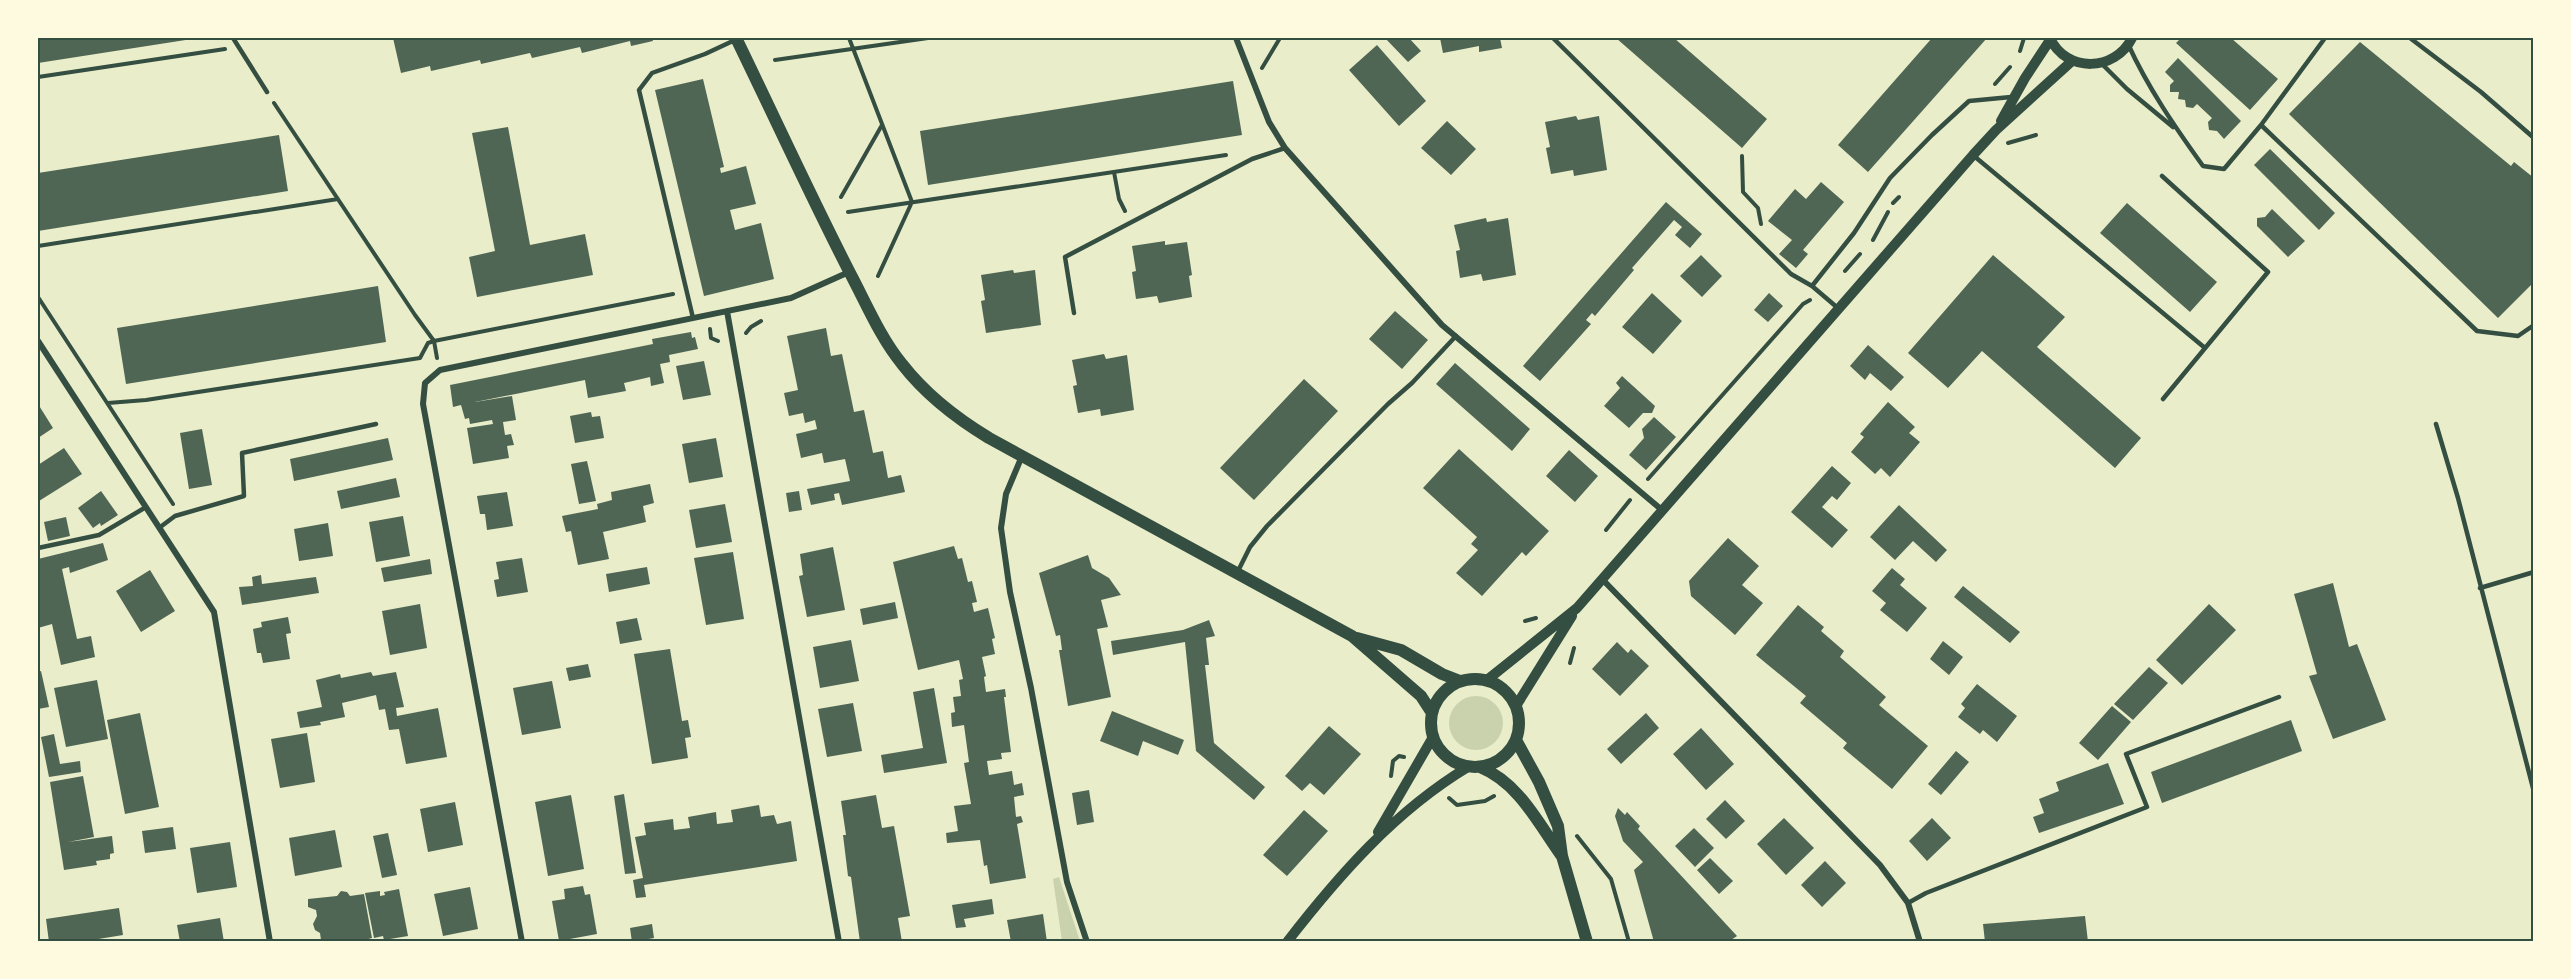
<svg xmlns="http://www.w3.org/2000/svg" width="2571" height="979" font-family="'Exo 2',sans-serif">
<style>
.green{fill:#cad2ad}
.building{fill:#4f6655}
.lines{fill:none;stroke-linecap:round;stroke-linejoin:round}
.path{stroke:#344e41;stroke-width:4}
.service{stroke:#344e41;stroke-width:4.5}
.minor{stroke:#344e41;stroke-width:6}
.tertiary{stroke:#344e41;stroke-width:10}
.secondary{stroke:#344e41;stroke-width:12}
.neatline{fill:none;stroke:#344e41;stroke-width:2}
</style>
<rect width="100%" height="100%" fill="#e9edc9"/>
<path class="green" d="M1449 723a27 27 0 1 1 54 0a27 27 0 1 1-54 0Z
M1059 877 1080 941H1062L1053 879Z"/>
<path class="building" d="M38 38H192V39L38 63Z
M393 38H652L653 41 631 46 630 41 582 53 580 47 532 58 530 53 481 64 480 60 431 71 430 66 401 73Z
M1385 38H1409L1421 51 1408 62Z
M1440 38H1500L1502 48 1479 52V46L1443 53Z
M1616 38H1674L1767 119 1742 148Z
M1932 38H1987L1868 172 1838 145Z
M2181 38H2231L2278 79 2250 110 2176 43Z
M2360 42 2511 166 2514 162 2534 178V282L2498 318 2289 114Z
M1377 45 1426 101 1399 126 1349 70Z
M2178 58 2241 121 2224 139 2217 131 2209 130 2208 122 2212 118 2197 104 2193 108 2186 107 2185 100 2178 99 2179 92H2170V85L2174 81 2165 72Z
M703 79 724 167 720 168 721 173 746 166 756 204 730 210 735 230 761 223 774 279 704 296 655 90Z
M1233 81 1242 135 928 185 920 131Z
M1576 116 1578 120 1599 116 1607 170 1574 176 1573 170 1551 174 1546 148 1550 147 1545 122Z
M1447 121 1476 149 1451 175 1421 148Z
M508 127 530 245 585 234 593 275 477 297 469 257 495 251 472 133Z
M279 135 288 191 38 231V173Z
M2270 149 2335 213 2319 230 2254 165Z
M1821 182 1844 202 1803 250 1808 254 1796 268 1779 254 1792 240 1768 221 1795 189 1806 199Z
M1666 202 1702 234 1690 248 1675 235 1682 227 1674 220 1632 268 1634 270 1595 316 1592 313 1586 320 1591 324 1540 381 1523 366Z
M2127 203 2217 282 2190 312 2100 233Z
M2272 209 2305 241 2288 257 2257 226V218L2265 217Z
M1486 218 1487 222 1508 218 1516 275 1483 281 1481 274 1460 278 1456 251 1460 250 1454 225Z
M1165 241V245L1187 242 1192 275 1189 276 1192 297 1159 303 1157 296 1136 299 1132 272 1136 271 1132 246Z
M1701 255 1722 276 1702 297 1680 276Z
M1993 255 2065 317 2037 347 2141 438 2115 468 1982 351 1948 388 1908 353Z
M1013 270 1014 273 1035 270 1041 325 986 333 981 301 985 300 981 275Z
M378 286 386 342 126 384 117 328Z
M1652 293 1682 321 1653 354 1622 327Z
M1769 293 1783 306 1768 322 1754 310Z
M1395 311 1428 340 1402 369 1369 339Z
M826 328 831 356 842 354 854 412 864 410 873 453 883 451 888 478 901 475 905 492 842 505 839 493 834 494 835 500 811 505 807 489 850 481 845 459 824 463 822 453 801 458 796 434 817 429 815 420 805 423 803 413 789 416 784 393 798 390 787 336Z
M691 332 692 338 695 337 698 349 669 355 670 362 660 364 664 383 651 386 650 377 624 383 626 391 588 398 585 380 475 402 512 396 516 420 503 422 505 435 511 434 514 445 507 446 509 458 473 464 467 428 493 424 492 420 470 424 469 418 465 419 461 405 453 407 450 385 653 344 652 339Z
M1868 345 1904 377 1891 391 1870 373 1865 380 1850 366Z
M1104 354 1106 359 1127 355 1134 410 1101 416 1100 409 1078 413 1073 386 1077 385 1072 360Z
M704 361 711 395 683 400 676 366Z
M1455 363 1530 429 1512 451 1436 384Z
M1622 376 1655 406 1652 413H1643L1629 428 1604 406 1620 388 1616 383Z
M1304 379 1338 411 1254 500 1220 468Z
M1888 402 1915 427 1909 433 1920 442 1890 477 1881 468 1875 474 1851 452 1864 437 1860 434Z
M38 404 53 428 38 438Z
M591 412 592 417 600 416 604 438 575 443 570 416Z
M1654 417 1676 437 1646 470 1629 455 1644 438 1642 429Z
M202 429 212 485 189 489 180 433Z
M388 438 393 460 294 481 290 459Z
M716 438 723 477 689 483 682 444Z
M64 448 82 474 39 501 38 465Z
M1459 449 1549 531 1526 556 1522 552 1482 596 1456 573 1478 550 1471 544 1477 537 1423 488Z
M1569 450 1598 476 1575 502 1546 476Z
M587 461 596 501 579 504 571 464Z
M1832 466 1851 483 1837 500 1832 496 1822 507 1848 530 1832 548 1791 512Z
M396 478 400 497 341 509 337 491Z
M650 484 654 503 643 506 646 522 603 532 609 559 578 565 571 531 566 532 562 516 598 509 597 504 612 500 611 492Z
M101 491 118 515 101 526 100 523 93 528 78 508Z
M799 491 802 510 789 512 786 493Z
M507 492 513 526 487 530 485 514H480L477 496Z
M725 504 732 542 696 548 689 510Z
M1899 505 1947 550 1936 562 1913 541 1895 560 1870 537Z
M403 516 410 556 376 562 369 522Z
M66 517 70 536 48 541 44 522Z
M328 523 333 556 299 561 294 529Z
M1728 538 1759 566 1742 585 1763 603 1735 635 1691 596 1689 581Z
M103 543 108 560 70 573 69 567 62 569 77 639 91 636 95 657 61 665 52 624 38 628V559Z
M954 546 958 559 962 558 968 582 972 581 977 602 972 603 974 612 988 608 995 638 992 639 995 654 982 657 986 676 984 677 986 692 1005 689 1006 697H1004L1011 752 1001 753 1002 759 987 761 989 775 1012 771 1014 785 1022 783 1024 795 1014 797 1016 817 1021 816 1023 822 1017 824 1026 878 990 884 987 865 984 866 980 840 947 843 946 833 958 831 954 806 971 804 964 763 969 762 964 725 952 727 951 713 955 712 953 697 961 696 959 680 963 679 959 660 918 670 893 562Z
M833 547 845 610 807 617 799 576 803 575 800 554Z
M733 552 744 619 706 625 694 558Z
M1088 555 1092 568 1109 578 1121 595 1101 600 1108 627 1097 629 1111 697 1068 706 1059 650H1062L1060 635 1056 636 1039 573Z
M522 558 528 592 497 597 494 580 499 579 496 562Z
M430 559 432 574 384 582 381 568Z
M647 567 650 584 609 592 606 574Z
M1892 568 1905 579 1900 585 1927 608 1907 632 1880 610 1886 603 1872 591Z
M150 570 175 611 141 632 116 591Z
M261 575 262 584 316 577 319 593 242 605 239 587 253 586 252 577Z
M2333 583 2349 647 2357 644 2386 720 2333 739 2309 676 2317 674 2294 594Z
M1963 586 2020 632 2010 643 1954 597Z
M895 602 898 618 863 625 860 609Z
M420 604 427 648 390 655 382 611Z
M2209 604 2236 630 2182 685 2156 660Z
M1798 605 1824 627 1821 631 1844 651 1840 657 1886 697 1879 705 1928 746 1892 789 1843 748 1847 743 1800 703 1806 696 1756 655Z
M288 617 291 633 286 634 290 659 263 663 261 653H257L253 629 262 627 261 622Z
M637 618 642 640 620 644 616 622Z
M1209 620 1215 636 1206 638 1209 665H1205L1214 743 1265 787 1254 800 1196 751 1185 642 1113 655 1111 641 1183 630Z
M851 640 859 681 820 688 813 647Z
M1943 641 1963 657 1949 675 1930 659Z
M1617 642 1628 653 1631 649 1649 666 1620 696 1592 669Z
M670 649 682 721 688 720 689 726 691 737 685 738 688 758 652 764 634 654Z
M588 664 591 677 569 681 566 668Z
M2149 667 2168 683 2133 720 2114 704Z
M41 671 49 707 38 709V672Z
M371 672 373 676 396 672 404 707 396 708 397 716 438 708 447 757 406 764 399 729 389 730 385 709 379 710 376 695 342 703 345 717 320 722 321 725 300 728 297 712 322 707 316 680 340 674 341 678Z
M97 680 108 739 66 747 54 688Z
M552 681 561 728 522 735 513 688Z
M1977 684 2017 716 1997 742 1983 730 1980 734 1958 717 1965 708 1961 704Z
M934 688 947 763 884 773 881 755 923 748 913 692Z
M853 703 862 751 827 757 818 709Z
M2112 706 2131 722 2098 760 2079 743Z
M1112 711 1184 740 1178 755 1143 741 1138 756 1100 741Z
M140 713 159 807 125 814 107 720Z
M1646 713 1659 728 1621 764 1607 749Z
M2291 720 2302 751 2162 803 2151 772Z
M1329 726 1361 754 1324 795 1310 783 1302 791 1285 776Z
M1701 728 1734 764 1706 790 1673 754Z
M307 733 315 782 280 788 271 739Z
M54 734 60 764 80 761 81 772 49 777 41 737Z
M1956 751 1969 762 1941 795 1928 784Z
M2108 763 2124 804 2039 833 2033 817 2044 813 2039 799 2059 791 2056 782Z
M83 776 94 837 68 842 112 836 114 853 110 854V859L96 861 97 865 64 870 50 782Z
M1089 790 1094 822 1077 825 1072 793Z
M624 794 636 873 625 874 614 796Z
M571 795 584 869 548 876 535 802Z
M876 795 882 828 894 826 910 916 898 918 902 942H860L851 877 848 876 843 835H846L841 801Z
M1725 800 1745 821 1726 839 1706 819Z
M455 802 463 845 428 852 420 809Z
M759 805 761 817 774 815 777 824 791 821 797 861 644 885 646 897 636 898 633 880 643 878 635 837 646 835 644 823 673 819 674 830 690 828 688 817 716 812 717 824 733 822 731 810Z
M1618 808 1625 815 1627 812 1640 826 1638 829 1737 936 1728 942H1654L1634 870 1643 862 1623 841 1615 816Z
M1304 810 1328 831 1287 876 1263 855Z
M1784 818 1814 848 1786 875 1757 844Z
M1932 818 1951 838 1927 861 1909 841Z
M173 827 176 849 145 853 142 831Z
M1694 828 1714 848 1695 867 1675 846Z
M335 830 342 867 295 876 289 838Z
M388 833 397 875 382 878 373 836Z
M230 842 237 887 197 893 190 848Z
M1710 858 1733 881 1719 894 1697 870Z
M1825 861 1846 883 1822 907 1801 885Z
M583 886 585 895 590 894 597 934 559 941 552 901 565 899 564 889Z
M470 887 478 929 443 936 434 894Z
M399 889 408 936 384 940 383 936 374 938 365 893 380 891V896L385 895 384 892Z
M341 891 347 892 350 896 364 894 372 938 358 942H317L321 940 320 933 315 930 313 924 317 916 316 910 308 907V899L337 896Z
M992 899 994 914 964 919 966 927 956 928 952 905Z
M119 908 123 935 80 942H49L46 919Z
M1043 914 1047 942H1011L1007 920Z
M2085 916 2088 942H1985L1983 924Z
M220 918 224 942H180L177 925Z
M652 924 654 938 632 942 630 928Z"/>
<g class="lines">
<path class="path" d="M849 38 912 202 878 276
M2020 51 2024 38
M775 60 928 38
M1262 68 1280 38
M38 77 225 49
M1995 84 2010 67
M274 103 415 315 434 341 437 358
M2008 143 2036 135
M1742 156 1743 192 1758 208 1761 224
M1114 172 1119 199 1125 211
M841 197 882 125
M1893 203 1899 197
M848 212 1226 155
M1873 240 1888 212
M38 246 338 199
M1845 271 1860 254
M38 297 173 504
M710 329 711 338 718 341
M746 333 751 327 761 321
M108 403 146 400 420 358 428 343 434 341 673 294
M1648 479 1803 304 1810 300
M1606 530 1630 500
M1525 621 1536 618
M1570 663 1574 648
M1391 776 1393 761 1399 756 1404 757
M1449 798 1457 805 1485 801 1494 796
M1577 836 1611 879 1629 942"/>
<path class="service" d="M233 38 267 92
M1553 38 1791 274 1812 286
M2410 38 2481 92 2534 138
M2128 44C2148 88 2175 127 2203 166L2224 169 2261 125 2325 38
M2101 63 2127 89 2173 127
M2261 125 2477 331 2518 336 2534 325
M1974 156 2205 348
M2162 176 2268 272 2163 399
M1839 309 1812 286 1854 233 1890 178 1932 135 1969 101 2011 97
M1074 313 1065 257 1252 159 1285 148
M693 318 639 90 652 73 705 54 735 40
M2436 424 2458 498 2534 792
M159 528 175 516 244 496 242 453 376 424
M38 548 99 535 146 507
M1238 571 1250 547 1267 526 1388 404 1412 383 1456 336
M2480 588 2534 572
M1908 903 1926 893 2147 807 2126 754 2279 697"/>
<path class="minor" d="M1236 38 1269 122 1285 148 1442 325 1662 510
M727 311 839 942
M38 341 214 612 270 942
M1022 456 1006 494 1001 528 1010 592 1031 688 1067 882 1087 942
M1602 579 1880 865 1908 903 1920 942
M522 942 423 404 425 383 440 370 791 298 849 272"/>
<path class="tertiary" d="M2050 38C2066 73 2115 72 2132 38
M2001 121 2025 78 2050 40
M1487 680 1577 608 1973 155 1996 130 2072 61
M1516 706 1572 616
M1378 832 1433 737
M1287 942C1339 875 1395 811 1468 767"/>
<path class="secondary" d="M736 38C774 116 810 195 850 273 866 303 880 337 902 364 926 395 956 418 989 438L1352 636 1421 696 1432 713
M1357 638 1401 650 1442 674 1460 681
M1431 723a44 44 0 1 1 88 0a44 44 0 1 1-88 0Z
M1516 740 1539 782 1558 826 1562 856 1587 942
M1480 767C1519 783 1538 823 1561 855"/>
</g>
<rect width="2571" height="979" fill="none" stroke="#fefae0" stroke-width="78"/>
<rect x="39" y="39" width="2493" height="901" class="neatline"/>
</svg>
